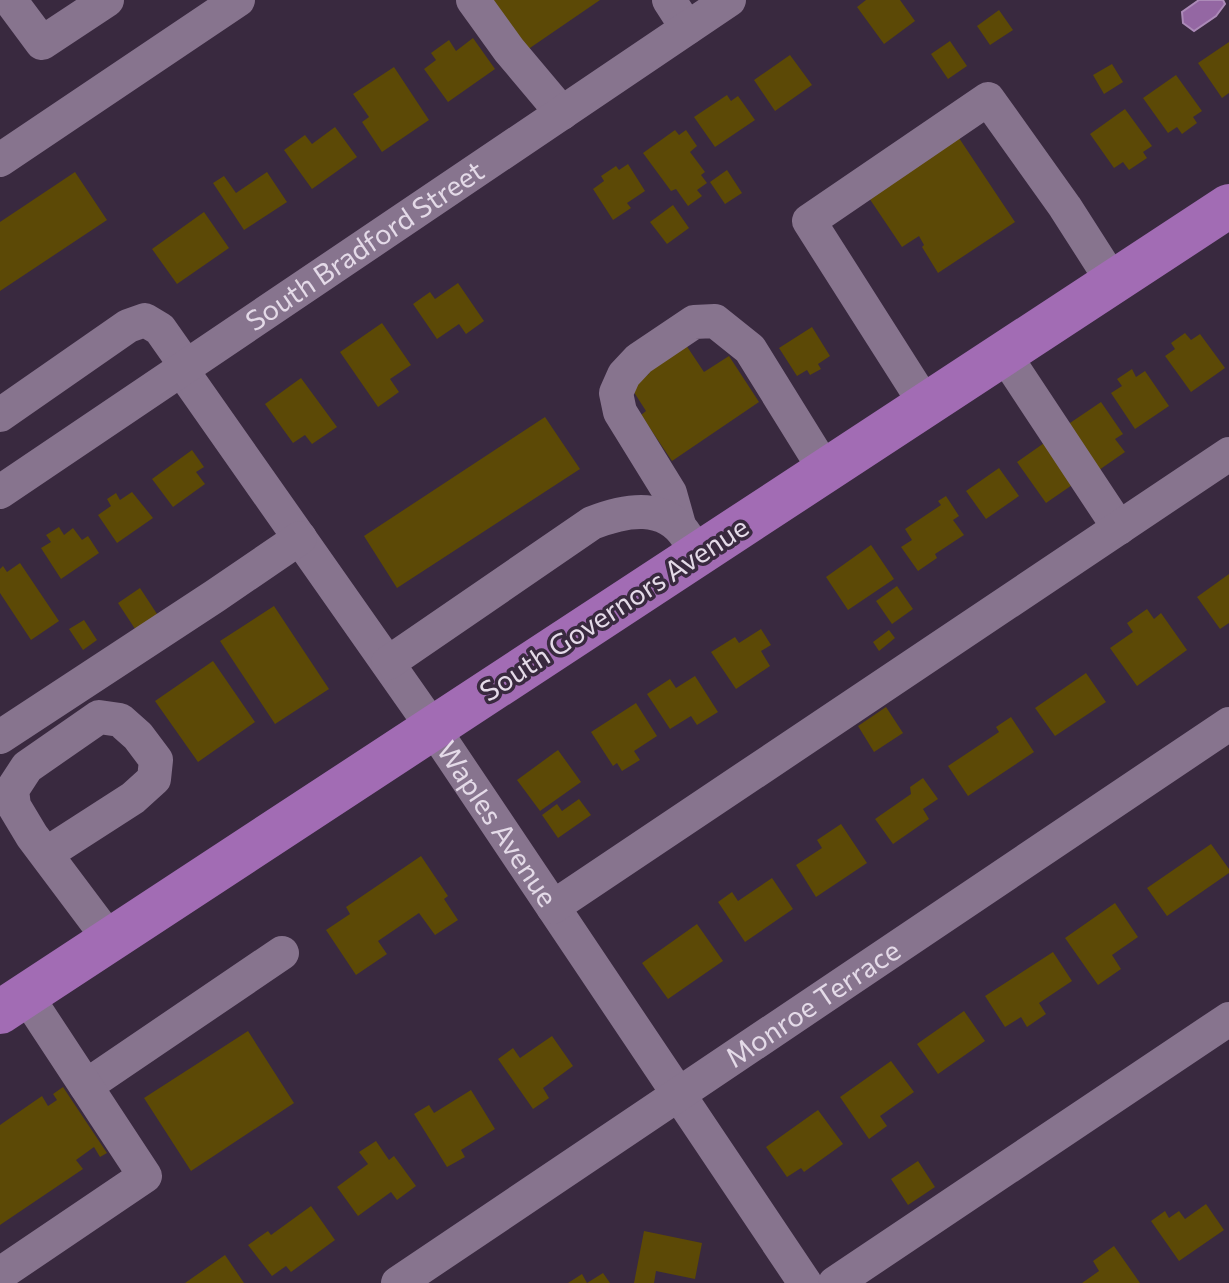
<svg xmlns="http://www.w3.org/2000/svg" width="1229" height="1283" font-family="Commissioner,sans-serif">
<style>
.water{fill:#9467a3;stroke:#ac8ab8;stroke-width:2}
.building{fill:#5c4906}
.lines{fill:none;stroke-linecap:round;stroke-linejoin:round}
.minor{stroke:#87748e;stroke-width:34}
.major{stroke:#a26cb4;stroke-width:44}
.labels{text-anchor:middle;stroke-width:7;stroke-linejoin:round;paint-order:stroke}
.street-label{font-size:28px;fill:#e4dae8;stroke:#39293f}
</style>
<rect width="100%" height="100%" fill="#39293f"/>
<path class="water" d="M1199 0H1223L1225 4 1216 16 1194 31 1183 23 1182 12Z"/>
<path class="building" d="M493 0H600L527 50Z
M866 0H900L915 21 884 44 857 7Z
M999 10 1013 30 990 45 977 26Z
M473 38 495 69 448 102 424 69 436 60 431 53 449 40 456 51Z
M950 41 967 66 948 79 931 54Z
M1229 42V93L1222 98 1198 63Z
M790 55 812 85 775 111 754 80Z
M1112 64 1123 82 1104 94 1093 75Z
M394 67 429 120 382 152 362 122 369 117 353 94Z
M1176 75 1202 111 1193 117 1197 123 1182 134 1177 127 1168 133 1143 98Z
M727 95 731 101 738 96 755 120 715 147 694 117Z
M1125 109 1152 146 1143 152 1147 158 1129 170 1123 162 1114 168 1090 134Z
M335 127 357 157 312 189 284 150 305 135 312 144Z
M675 130 679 135 686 130 697 146 690 152 705 172 701 175 707 183 697 190 702 196 688 206 676 189 671 191 643 153Z
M955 132 1015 222 938 273 922 247 924 245 919 236 902 247 865 192Z
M628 164 645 191 627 203 631 208 613 220 593 189 604 181 601 176 616 166 619 170Z
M727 170 742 193 725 204 710 182Z
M75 172 107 220 0 291V222Z
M267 172 287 202 244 230 213 183 224 176 236 193Z
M673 205 689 228 667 244 650 222Z
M204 212 229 248 177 284 152 249Z
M458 283 484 321 466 334 459 324 437 339 413 304 430 292 435 299Z
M382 323 411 365 390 379 399 392 378 407 340 352Z
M812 327 830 356 818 364 821 369 810 375 807 370 797 376 779 348Z
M1185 333 1191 340 1200 334 1225 368 1191 392 1165 356 1175 349 1171 343Z
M684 342 704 372 729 356 759 402 672 461 641 415 646 411 630 386 649 374 645 368Z
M1132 369 1136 377 1145 371 1169 406 1135 429 1111 393 1122 386 1117 379Z
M301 378 337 427 312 444 305 435 293 443 265 404Z
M1101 402 1123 434 1115 439 1125 452 1099 470 1067 425Z
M545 417 580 469 397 588 364 536Z
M1047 441 1075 483 1046 503 1017 462Z
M192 450 204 467 196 472 205 484 173 507 152 479Z
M999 468 1019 496 986 519 966 491Z
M132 492 153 518 117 543 98 515 111 506 107 499 116 493 120 500Z
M946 496 959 516 953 520 964 535 935 554 937 558 918 571 901 547 912 540 905 529 941 505 938 501Z
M59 527 64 535 73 528 82 540 88 536 99 553 61 579 41 548 51 542 46 535Z
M871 545 894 579 848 610 826 577Z
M20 563 59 621 31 640 0 593V569L3 566 7 572Z
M1229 574V623L1220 629 1197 597Z
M897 586 913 609 892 624 876 601Z
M140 588 159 617 137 632 118 603Z
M274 606 329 689 275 724 220 641Z
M1147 609 1154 619 1161 613 1187 650 1137 686 1110 648 1133 632 1127 623Z
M84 620 97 640 83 650 69 629Z
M761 629 771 645 761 651 770 666 736 689 711 652 735 637 739 643Z
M889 630 895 638 879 651 873 642Z
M213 661 255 722 198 762 155 701Z
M1086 673 1106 702 1055 736 1035 708Z
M695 676 718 712 697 725 691 716 670 729 647 694 670 679 676 688Z
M636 703 657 736 634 751 640 760 622 771 617 763 613 766 591 732Z
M886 707 903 733 874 752 858 726Z
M1011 717 1034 752 968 796 948 766 999 732 996 727Z
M558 750 581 782 540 811 517 780Z
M923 778 938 799 923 809 929 819 893 844 875 819 911 794 910 787Z
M579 799 591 815 558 838 542 815 557 804 562 811Z
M841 824 867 863 816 897 796 865 822 848 817 840Z
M1211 844 1229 869V873L1167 916 1147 888Z
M421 856 448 896 444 899 458 920 435 935 419 913 378 941 387 954 356 975 326 930 350 914 346 907Z
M772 878 793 909 745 942 718 902 732 892 738 901Z
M1115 903 1138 937 1112 955 1121 969 1098 985 1065 938Z
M697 924 723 961 668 999 642 963Z
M1053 952 1072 981 1039 1003 1046 1014 1027 1027 1021 1017 1005 1027 985 996Z
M964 1011 985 1041 938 1074 917 1044Z
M248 1031 294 1103 191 1171 144 1098Z
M552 1036 573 1066 543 1088 549 1098 533 1109 498 1059 513 1048 520 1058Z
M891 1061 914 1092 880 1116 887 1126 869 1139 840 1097Z
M63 1087 107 1153 100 1157 94 1147 76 1160 83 1169 0 1225V1125L42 1096 48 1106 57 1100 53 1094Z
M471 1090 495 1129 461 1150 465 1157 447 1167 414 1114 429 1105 434 1113Z
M818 1110 843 1144 804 1172 801 1168 787 1177 766 1147Z
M376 1141 389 1160 394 1156 416 1186 397 1200 391 1192 358 1216 337 1187 368 1164 359 1152Z
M918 1161 935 1187 908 1205 891 1179Z
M1206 1204 1224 1230 1179 1261 1151 1221 1165 1211 1169 1218 1179 1211 1185 1219Z
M311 1206 335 1240 291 1272 286 1266 272 1276 248 1245 268 1231 271 1235Z
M644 1231 702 1243 695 1279 656 1271 654 1283H634Z
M1114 1246 1140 1283H1082L1099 1271 1093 1261Z
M225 1255 244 1283H185Z
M603 1273 610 1283H568L582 1274 587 1283Z"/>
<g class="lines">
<g class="minor">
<path d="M10 0 42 43 107 0"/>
<path d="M473 0 509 50 562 113"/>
<path d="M669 0 687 28"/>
<path d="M0 160 238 0"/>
<path d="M1004 354 1119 528"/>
<path id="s1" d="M181 369 433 728 805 1283"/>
<path d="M926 405 809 221 988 99 1065 207 1113 282"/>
<path d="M0 415 128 326 145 320 160 329 186 366"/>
<path id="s2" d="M0 492 729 0"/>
<path d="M679 525 670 493 620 412 616 393 624 375 639 359 694 322 715 321 750 349 825 470"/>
<path d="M388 663 592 523C625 510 665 502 687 537"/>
<path d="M0 737 215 596 300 538"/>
<path d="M46 854 133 798 154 779 156 760 138 736 120 720 99 717 27 767 12 790 14 806 32 836 110 940"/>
<path d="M553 907 1229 454"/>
<path d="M86 1086 282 953"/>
<path d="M0 1274 145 1176 26 995"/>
<path id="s3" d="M398 1283 1229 724"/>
<path d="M835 1283 1229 1019"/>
</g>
<path class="major" d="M0 1012 1229 206"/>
</g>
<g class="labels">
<g class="street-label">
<text dy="10" stroke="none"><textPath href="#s2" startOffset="440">South Bradford Street</textPath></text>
<text transform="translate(614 609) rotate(-33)" y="10">South Governors Avenue</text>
<text dy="10" stroke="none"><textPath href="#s1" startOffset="554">Waples Avenue</textPath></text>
<text dy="10" stroke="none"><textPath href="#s3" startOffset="500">Monroe Terrace</textPath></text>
</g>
</g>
</svg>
